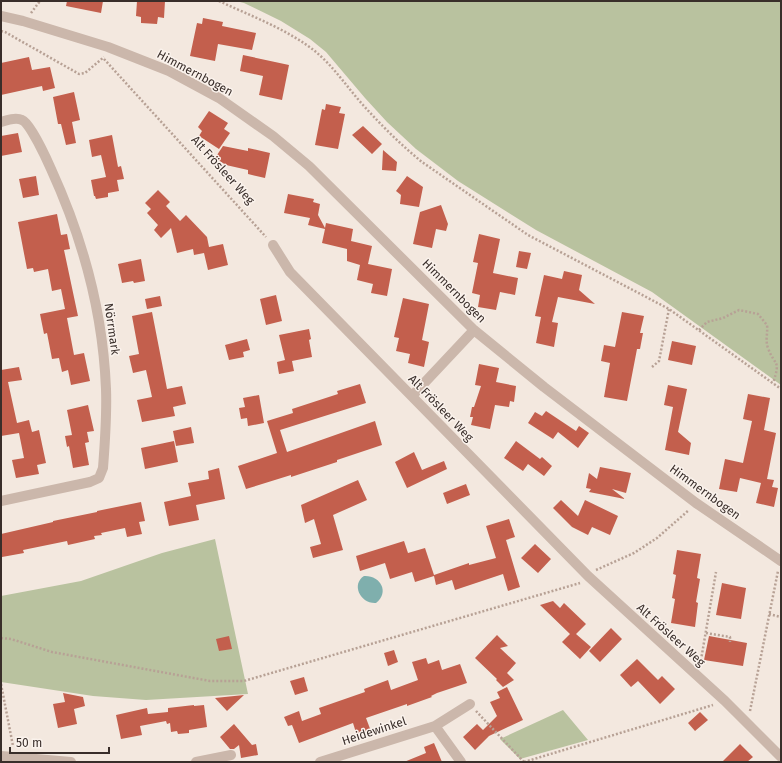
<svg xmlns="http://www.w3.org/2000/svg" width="782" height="763" font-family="'Fira Sans',sans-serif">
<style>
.green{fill:#b9c29f}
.water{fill:#7fafad}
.building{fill:#c35f4d}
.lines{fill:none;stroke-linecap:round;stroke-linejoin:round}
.path{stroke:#b7a195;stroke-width:2.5;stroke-dasharray:2 2;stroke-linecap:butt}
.minor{stroke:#cbb7ab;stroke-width:10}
.labels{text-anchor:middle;stroke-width:3;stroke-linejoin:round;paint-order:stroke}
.street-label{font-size:12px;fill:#392e2a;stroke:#faf2ec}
</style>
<rect width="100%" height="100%" fill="#f3e8df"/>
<path class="green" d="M236 1H781V385L652 292 536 230 458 181 416 149 387 122 365 98 326 52 310 39 281 21 244 3Z
M215 539 248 694 146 700 93 696 1 682V596L81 581 162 553Z
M563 710 588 740 520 759 500 739Z"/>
<path class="water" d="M364 576C380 575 390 592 376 603 360 604 351 584 364 576Z"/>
<path class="building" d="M67 1H103L101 13 66 6Z
M137 1H165L164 18 158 17 157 24 141 23V17L136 16Z
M203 18 223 22 222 26 256 33 252 50 218 44 215 61 190 56 197 23 202 24Z
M243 55 289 65 282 100 259 95 263 76 240 71Z
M29 57 32 70 50 67 55 88 43 91 42 86 1 95V63Z
M74 92 80 120 72 122 76 143 66 145 61 124H58L53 97Z
M326 104 341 107 339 113 345 114 338 149 315 145 322 109 325 110Z
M209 111 228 123 224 129 230 133 219 149 199 136 202 131 198 127Z
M363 126 382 144 372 154 352 135Z
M18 133 22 152 1 156V136Z
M112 135 118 167 121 166 124 179 117 180 119 191 108 193V197L96 199 95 196H94L91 180 106 177 101 155 92 157 89 140Z
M223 146 248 151V148L270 153 265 178 248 174V170L226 165 215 158Z
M383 150 397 162 396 171 382 170Z
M36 176 39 195 23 198 19 179Z
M407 176 423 187 419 207 400 204 401 195 396 191Z
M158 190 170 202 166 206 180 221 186 215 207 237 209 247 223 244 228 265 208 270 204 253 194 255 193 249 177 253 171 228 161 238 154 230 158 225 147 213 151 209 145 203Z
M288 194 314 199 313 202 320 204 318 215 325 228 326 223 353 229 351 241 372 246 368 264 392 269 387 296 371 293 373 284 357 280 360 265 347 261V249L322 243 325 229 308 225 310 218 284 213Z
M441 205 448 224 446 231 436 229 432 248 413 244 420 212Z
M57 214 61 235 67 234 70 249 64 250 78 316 67 318 74 355 84 353 90 381 71 385 68 370 62 372 59 358 52 359 47 333 44 334 40 314 65 309 61 289 52 291 48 269 34 272 33 268 27 269 18 222Z
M479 234 500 239 493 273 518 278 515 295 500 292 496 310 478 307 480 295 472 293 478 263 473 262Z
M519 251 531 253 527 269 516 267Z
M141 259 145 281 134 283 133 281 122 283 118 264Z
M564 271 582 275 579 290 595 304 558 297 552 322 558 323 554 347 536 343 541 317 535 316 544 275 562 279Z
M276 295 282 321 266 325 260 299Z
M160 296 162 306 147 309 145 299Z
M403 298 429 304 422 340 429 342 424 367 408 363 410 354 396 351 399 338 394 337Z
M152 312 167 389 182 386 186 404 173 407 175 416 142 422 137 400 152 397 146 370 133 373 129 356 139 354 132 316Z
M622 312 644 316 640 333H643L640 349H637L627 401 604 397 610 363 601 361 604 345 615 347Z
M309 329 311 339 309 340 312 357 292 361 294 371 279 374 277 362 285 360 279 335Z
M247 339 250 350 243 352 244 357 229 360 225 345Z
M672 341 696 346 692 365 668 360Z
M479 364 499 368 496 382 516 386 514 402 510 401 509 407 495 405 490 429 471 425 473 417H470L472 407H474L481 386 475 385Z
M19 367 22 380 8 382 17 423 29 420 32 432 39 430 46 463 37 465 39 474 16 478 12 460 24 458 19 433 1 436V370Z
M360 384 366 403 280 430 287 452 375 421 382 445 337 460V462L291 477V475L246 489 238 466 277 453 267 421 293 413 292 409 338 394 337 391Z
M668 385 687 389 678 432 677 431 691 443 689 455 665 450 673 407 664 405Z
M748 394 770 398 764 430 776 433 767 479 774 480 772 487 778 488 774 507 756 503 761 483 740 478 737 492 719 489 725 459 743 463 752 421 743 419Z
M259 395 264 423 248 426 247 418 241 419 239 408 245 407 243 398Z
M88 405 94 431 87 432 89 442 85 443 89 465 73 468 69 446 67 447 65 436 72 435 67 410Z
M546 411 576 431 579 426 589 433 578 448 558 432 553 439 528 423 535 412 542 416Z
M191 427 194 443 176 446 173 431Z
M174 441 178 462 145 469 141 448Z
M516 441 540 459 542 457 552 466 544 476 528 464 523 471 504 458Z
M414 452 422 470 444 461 447 469 407 488 395 462Z
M600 467 631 473 626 493 612 489 625 499 589 492 591 489 586 488 589 473 597 479Z
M219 468 225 499 196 505 199 520 169 526 164 502 191 496 188 483 209 479 208 471Z
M358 480 367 500 333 515 343 550 313 558 310 547 321 544 314 519 305 523 301 505Z
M466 484 470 495 447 504 443 493Z
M561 500 578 516 585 500 618 516 610 535 592 527 588 535 572 527 553 508Z
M141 502 145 521 139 522 142 534 127 537 125 528 101 533 102 535 94 536 95 539 68 545 67 541 23 550 24 553 2 557 1 551V534L53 522V521L97 512V511Z
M509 519 515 537 506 540 520 587 508 591 503 574 455 590 452 580 436 585 434 576 415 582 412 572 390 579 385 563 360 571 356 556 404 541 408 553 425 548 434 575 469 563V565L496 558 486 526Z
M535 544 551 559 538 573 521 558Z
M677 550 701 554 697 578 700 579 696 602 698 603 695 627 671 623 675 599 672 598 676 575 673 574Z
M722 583 746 588 741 619 716 615Z
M553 601 560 608 564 603 586 624 576 634 591 647 580 659 562 642 570 634 540 605Z
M611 628 622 639 600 662 589 651Z
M497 635 508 646 500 648 516 663 507 673 514 680 503 687 496 680 497 679 475 658Z
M229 636 232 649 219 651 216 639Z
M709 636 747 643 743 666 704 660Z
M394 650 398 662 388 666 384 653Z
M426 658 428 664 439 660 442 670 460 664 467 683 437 693 431 696 432 697 407 706V704L366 718 372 734 358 739 353 723 299 743 292 725 288 726 284 717 299 711 302 721 321 714 319 708 365 692 364 689 388 680 391 690 418 680 412 662Z
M637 659 658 680 662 676 675 689 660 704 638 681 631 687 620 675Z
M304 677 308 691 295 695 290 681Z
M507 687 523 720 489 736 475 750 463 737 477 724 483 730 497 716 490 702 500 698 497 692Z
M63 693 83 697 85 706 74 709 77 724 58 728 53 704 65 702Z
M244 695 227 711 215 698Z
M194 705V706L204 705 207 727 189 730V733L178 734 177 731 171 732 170 723 167 724 166 721 140 726 142 735 121 739 116 715 147 708 148 714 168 712V708Z
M700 712 708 720 695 731 688 723Z
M234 724 252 745 256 744 258 755 241 758 239 745 234 749H230L220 737Z
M434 743 442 762H404L426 753 424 747Z
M740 744 753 757 747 762H722Z"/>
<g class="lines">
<path class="path" d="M219 1C251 16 289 30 316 52 334 67 347 87 363 105 381 125 401 145 422 162L528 235 669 309 781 389
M31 13 40 1
M1 31 5 32 79 74 85 73 104 57
M104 59 266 237
M699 330 707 322 723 318 739 310 758 314 767 325C768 333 765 340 768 348 775 367 781 359 773 383
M652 367 659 361 669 309
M596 570 634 553 657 538 689 510
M769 614 781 617
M706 633 730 637V642
M1 638 11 639 52 652 210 681H244L580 583
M698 663 701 660 716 572
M1 684 13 746
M476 711 524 762
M750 711 778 571
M524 762 713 705"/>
<path class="minor" d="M1 16 23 21 108 47 169 71 219 98 273 136 309 166 474 330 544 387 696 503 781 561
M1 122C7 120 16 117 22 120 30 123 47 160 51 169 83 239 103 312 106 389 107 415 105 442 103 468L99 478 90 482 1 501
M273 245 290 272 588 576 725 701 781 757
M412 396 474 330
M435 726 461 762
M1 756 71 762
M196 762 231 755
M320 762 435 726 470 704"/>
</g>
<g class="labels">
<g class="street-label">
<text transform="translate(195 73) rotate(28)" y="4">Himmernbogen</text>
<text transform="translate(223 170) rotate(48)" y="4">Alt Frösleer Weg</text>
<text transform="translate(454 291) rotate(45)" y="4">Himmernbogen</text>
<text transform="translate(112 329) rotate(82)" y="4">Nörrmark</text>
<text transform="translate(441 408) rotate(46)" y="4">Alt Frösleer Weg</text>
<text transform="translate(705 492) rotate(36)" y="4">Himmernbogen</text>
<text transform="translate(671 635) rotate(42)" y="4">Alt Frösleer Weg</text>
<text transform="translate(374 731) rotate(-18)" y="4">Heidewinkel</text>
</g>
</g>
<rect width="782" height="763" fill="none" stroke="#392e2a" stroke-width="4"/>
<path d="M10 747v6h99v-6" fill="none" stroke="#392e2a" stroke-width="2"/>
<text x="16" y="747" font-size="12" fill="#392e2a" stroke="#faf2ec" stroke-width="3" paint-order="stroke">50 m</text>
</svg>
